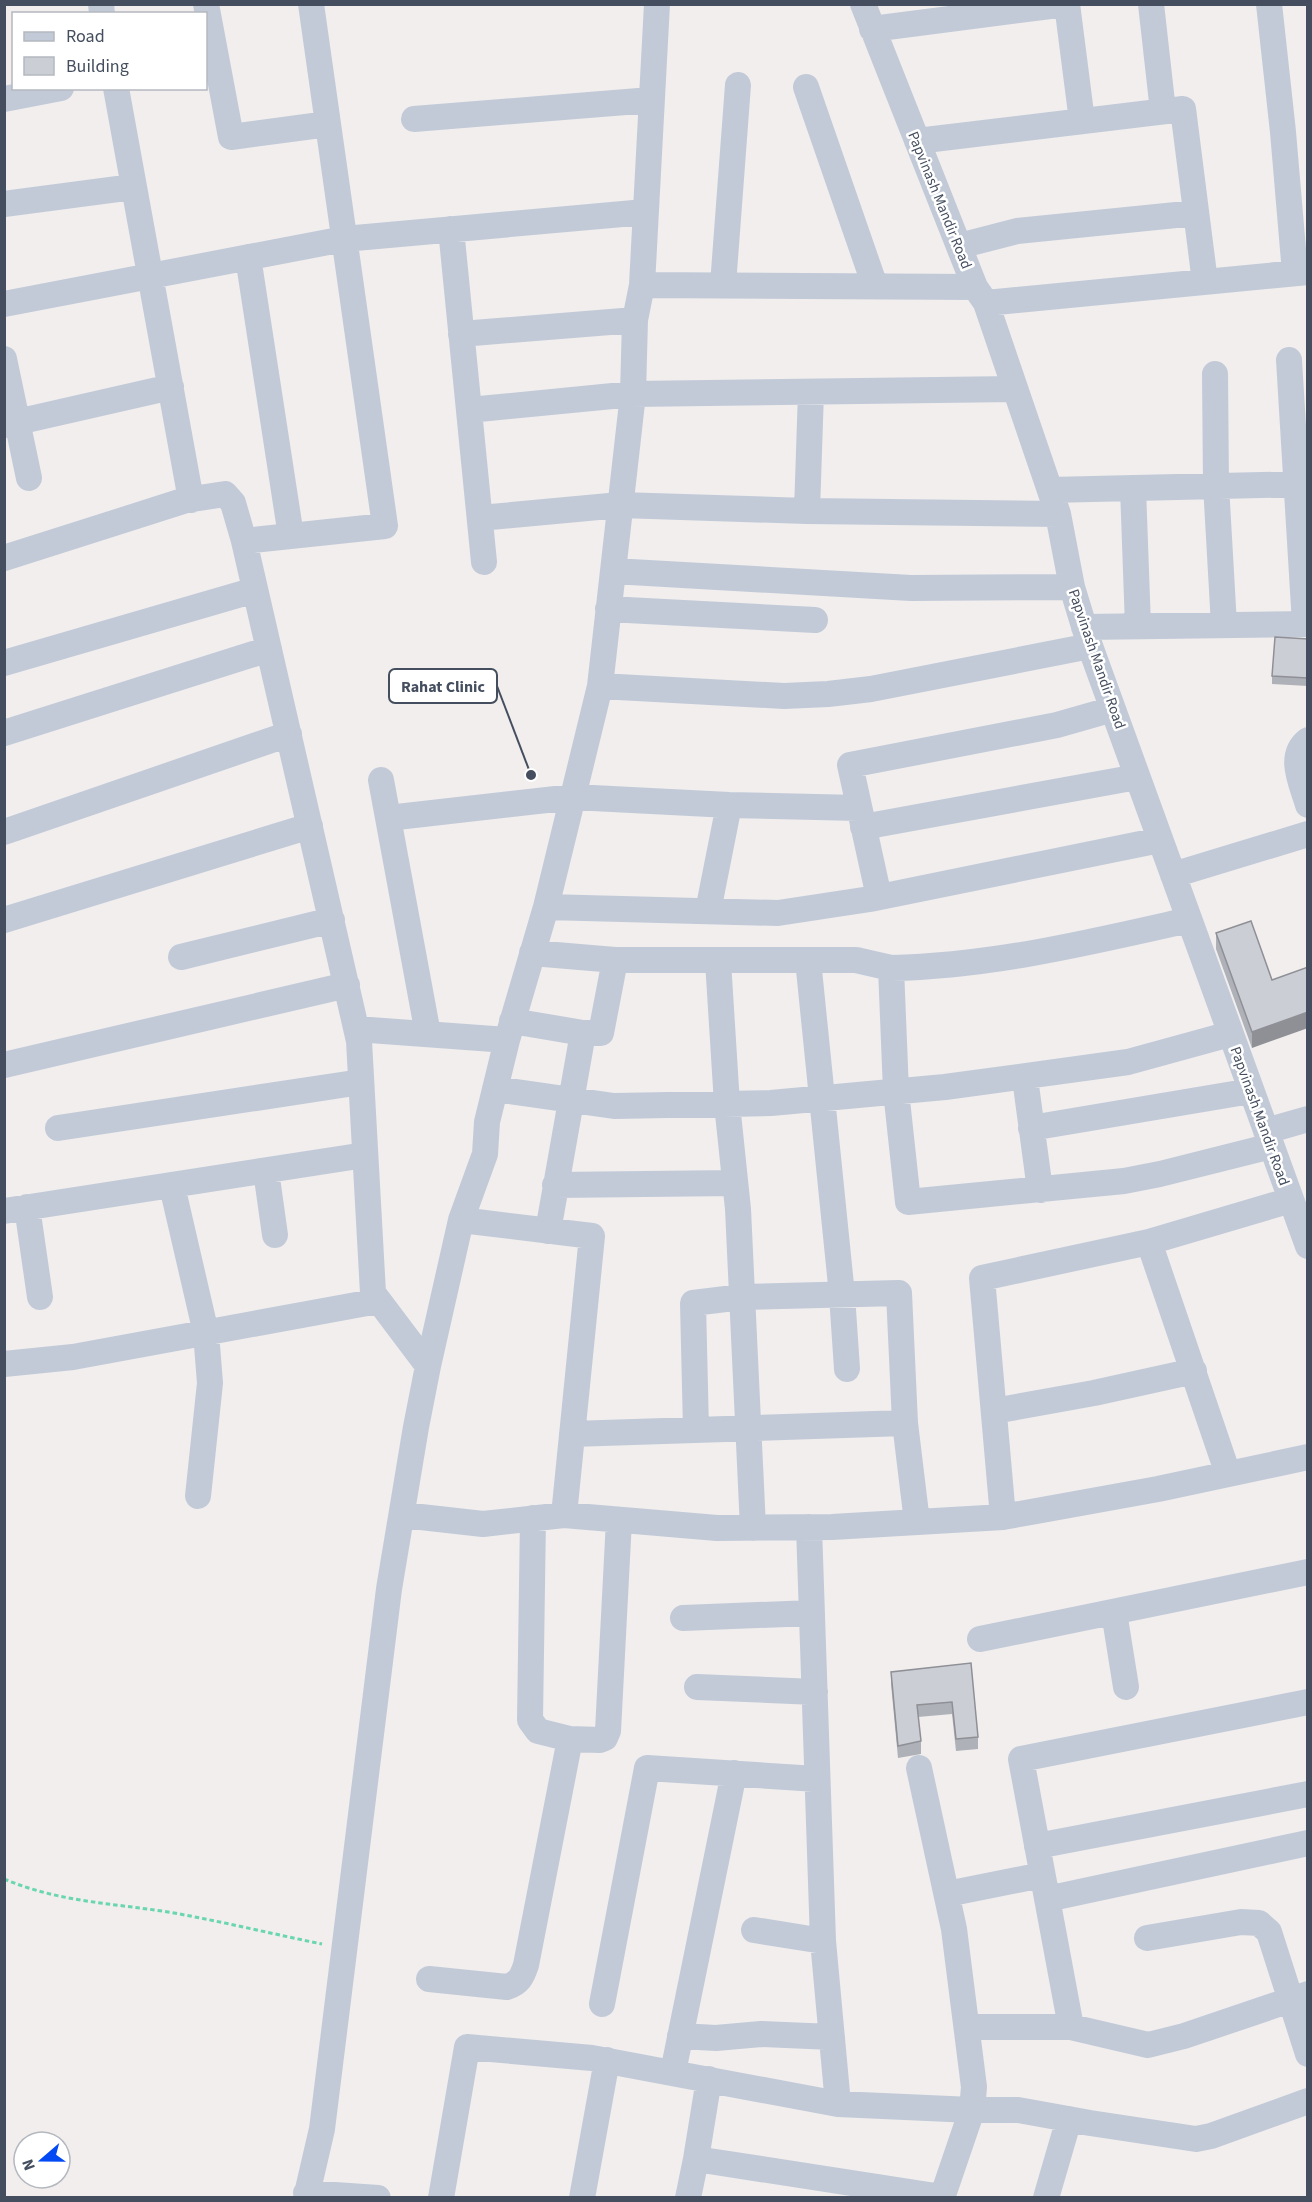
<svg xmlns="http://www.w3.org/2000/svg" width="1312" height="2202" font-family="'Source Sans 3',sans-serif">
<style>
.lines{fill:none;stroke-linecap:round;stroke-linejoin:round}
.path{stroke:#6ad6b0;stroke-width:3;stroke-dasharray:4.5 3;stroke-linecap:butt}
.minor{stroke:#c2cad8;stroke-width:26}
.wall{fill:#afb1b8}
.shaded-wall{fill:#8f9096}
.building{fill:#ccced6;stroke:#8f9096;stroke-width:1.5}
.labels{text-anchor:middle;stroke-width:5;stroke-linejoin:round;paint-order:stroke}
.street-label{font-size:15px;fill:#444e5e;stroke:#fff}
.leader{fill:none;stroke:#444e5e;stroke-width:2}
.callout-dot{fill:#444e5e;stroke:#fff;stroke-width:2}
.callout{fill:#fff;stroke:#444e5e;stroke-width:2}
.callout-label{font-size:16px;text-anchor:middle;font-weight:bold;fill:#444e5e}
</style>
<rect width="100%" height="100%" fill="#f1eeed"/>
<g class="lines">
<path class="path" d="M4 1879C61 1903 115 1903 174 1913 224 1922 273 1934 322 1944"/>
<path class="minor" d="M101 4 102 14
M206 4 231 137 328 124
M311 4 385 526 244 541 359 1041 373 1293 428 1366
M863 4 975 287 986 303 1058 514 1072 587 1090 646 1308 1246
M1067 4 1082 121
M1151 4 1163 111
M1269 4 1283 132 1295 273
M872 29 1066 4
M806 87 875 286
M116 88 191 500
M4 99 61 88
M414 119 651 100
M917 141 1183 109 1205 282
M4 204 133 187
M451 229 484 562
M959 246 1017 231 1196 213
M248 257 291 536
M642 285 975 287
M723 285 738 85
M986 303 1308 272
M4 304 344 239 645 212
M461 334 635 320
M4 359 29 478
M1289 360 1305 624
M1215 374 1216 485 1224 625
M469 410 633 394 1015 389
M4 425 171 387
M1133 488 1138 626
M1050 490 1308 484
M807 511 811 392
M480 518 620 505 807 511 1058 514
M4 558 186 500 225 494 233 503 244 541
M613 571 911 588 1072 587
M608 609 815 620
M1084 627 1308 624
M4 663 255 590
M600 686 784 696 828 694 871 689 1090 646
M4 733 269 649
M1308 740C1287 756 1302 784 1308 805
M381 780 428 1034
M388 818 573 797 729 805 859 808
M863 827 1137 777
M4 832 289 734
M1173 875 1308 834
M879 897 850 765 1057 725 1113 709
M546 907 778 913 870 899 1160 840
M708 911 729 805
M4 920 310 826
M1189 920C1091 942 992 966 891 968L896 1091 908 1202 1124 1181 1160 1174 1271 1146
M532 953 615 960H856L891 968
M181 957 332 920
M808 960 842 1295 847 1369
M718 961 727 1104 738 1209 753 1528
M512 1021 583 1033 548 1231
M356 1029 507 1040
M583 1033H601L615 960
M4 1065 347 985
M1025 1078 1040 1190
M495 1089 614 1106 771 1103 945 1087 1128 1062 1230 1034
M58 1128 361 1082
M1031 1128 1251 1091
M1266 1131 1308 1119
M266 1171 275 1235
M555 1185 735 1183
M172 1186 206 1333 210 1383 198 1496
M27 1207 40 1297
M4 1211 365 1155
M461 1220 592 1236 564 1515
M1149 1242 1291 1200
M4 1364 73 1357 378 1301
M994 1411 1094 1393 1194 1371
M696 1430 693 1303 742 1297 899 1293 905 1423 917 1522
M572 1434 905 1423
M403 1515 483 1524 564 1515 717 1528 832 1527 1003 1517 1158 1489 1308 1457
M1003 1517 982 1278 1149 1242 1228 1474
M533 1518 530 1720 538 1731 570 1739 600 1740 605 1738 608 1731 619 1520
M809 1527 823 1941 838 2104
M1114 1612 1126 1687
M683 1618 812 1613
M980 1639 1308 1572
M697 1687 815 1692
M919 1768 954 1929 974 2087 972 2110 942 2198
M1037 1846 1308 1794
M947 1894 1042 1875
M1047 1899 1308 1843
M754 1930 823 1941
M1147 1938 1241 1922 1259 1923 1269 1932 1308 2054
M429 1979 507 1987C519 1983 522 1977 526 1965L570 1739
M602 2004 647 1768 817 1779
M967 2027H1071L1148 2045 1184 2036 1308 1994
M1071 2027 1021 1759 1308 1702
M680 2036 716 2038 761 2034 832 2037
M673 2072 734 1773
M696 2159 709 2079
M306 2193 378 2198
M306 2198 322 2129 389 1589 416 1427 428 1366 461 1220 485 1154 487 1122 507 1040 546 907 600 686 633 394 635 320 642 285 657 4
M441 2198 467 2047 592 2058 838 2104 972 2110H1018L1090 2123 1196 2139 1211 2136 1308 2101
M582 2198 607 2060
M688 2198 696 2159 942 2197
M1046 2198 1069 2119"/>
</g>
<path class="wall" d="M1308 639V686L1272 684V676Z
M1216 933 1272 980 1252 1048 1216 949Z
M971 1663 978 1737V1749L956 1751 952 1714 918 1717 921 1741V1754L898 1758 891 1684V1672Z"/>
<path class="shaded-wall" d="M1308 1012V1028L1252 1048V1032Z"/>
<path class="building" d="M1275 637 1308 639V678L1272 676Z
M1251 921 1272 980 1308 967V1012L1252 1032 1216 933Z
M971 1663 978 1737 956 1739 952 1702 917 1705 921 1741 898 1746 891 1672Z"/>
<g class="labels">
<g class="street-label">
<text transform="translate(940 200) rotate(68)" y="5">Papvinash Mandir Road</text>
<text transform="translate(1097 659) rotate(71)" y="5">Papvinash Mandir Road</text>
<text transform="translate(1260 1116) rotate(70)" y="5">Papvinash Mandir Road</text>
</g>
</g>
<path class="leader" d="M531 775L497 686"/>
<circle class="callout-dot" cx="531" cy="775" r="6"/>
<rect class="callout" x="389" y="669" width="108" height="34" rx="6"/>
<g class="callout-label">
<text x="443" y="692">Rahat Clinic</text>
</g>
<rect width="1312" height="2202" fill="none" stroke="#444e5e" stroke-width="12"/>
<rect x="12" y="12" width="195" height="78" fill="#ffffff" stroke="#b4b8bf" stroke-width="1.5"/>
<rect x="24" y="32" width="30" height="9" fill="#c2cad8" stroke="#b4b8bf" stroke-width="1.5"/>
<text x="66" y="42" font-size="18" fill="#444e5e">Road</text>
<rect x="24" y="57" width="30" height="18" fill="#ccced6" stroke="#b4b8bf" stroke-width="1.5"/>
<text x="66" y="72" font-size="18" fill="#444e5e">Building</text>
<g transform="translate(42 2160) rotate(250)"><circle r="28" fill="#ffffff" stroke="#b4b8bf" stroke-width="1.5"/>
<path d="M0-4.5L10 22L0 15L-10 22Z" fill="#034af5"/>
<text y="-9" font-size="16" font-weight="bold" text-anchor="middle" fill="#444e5e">N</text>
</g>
</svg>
